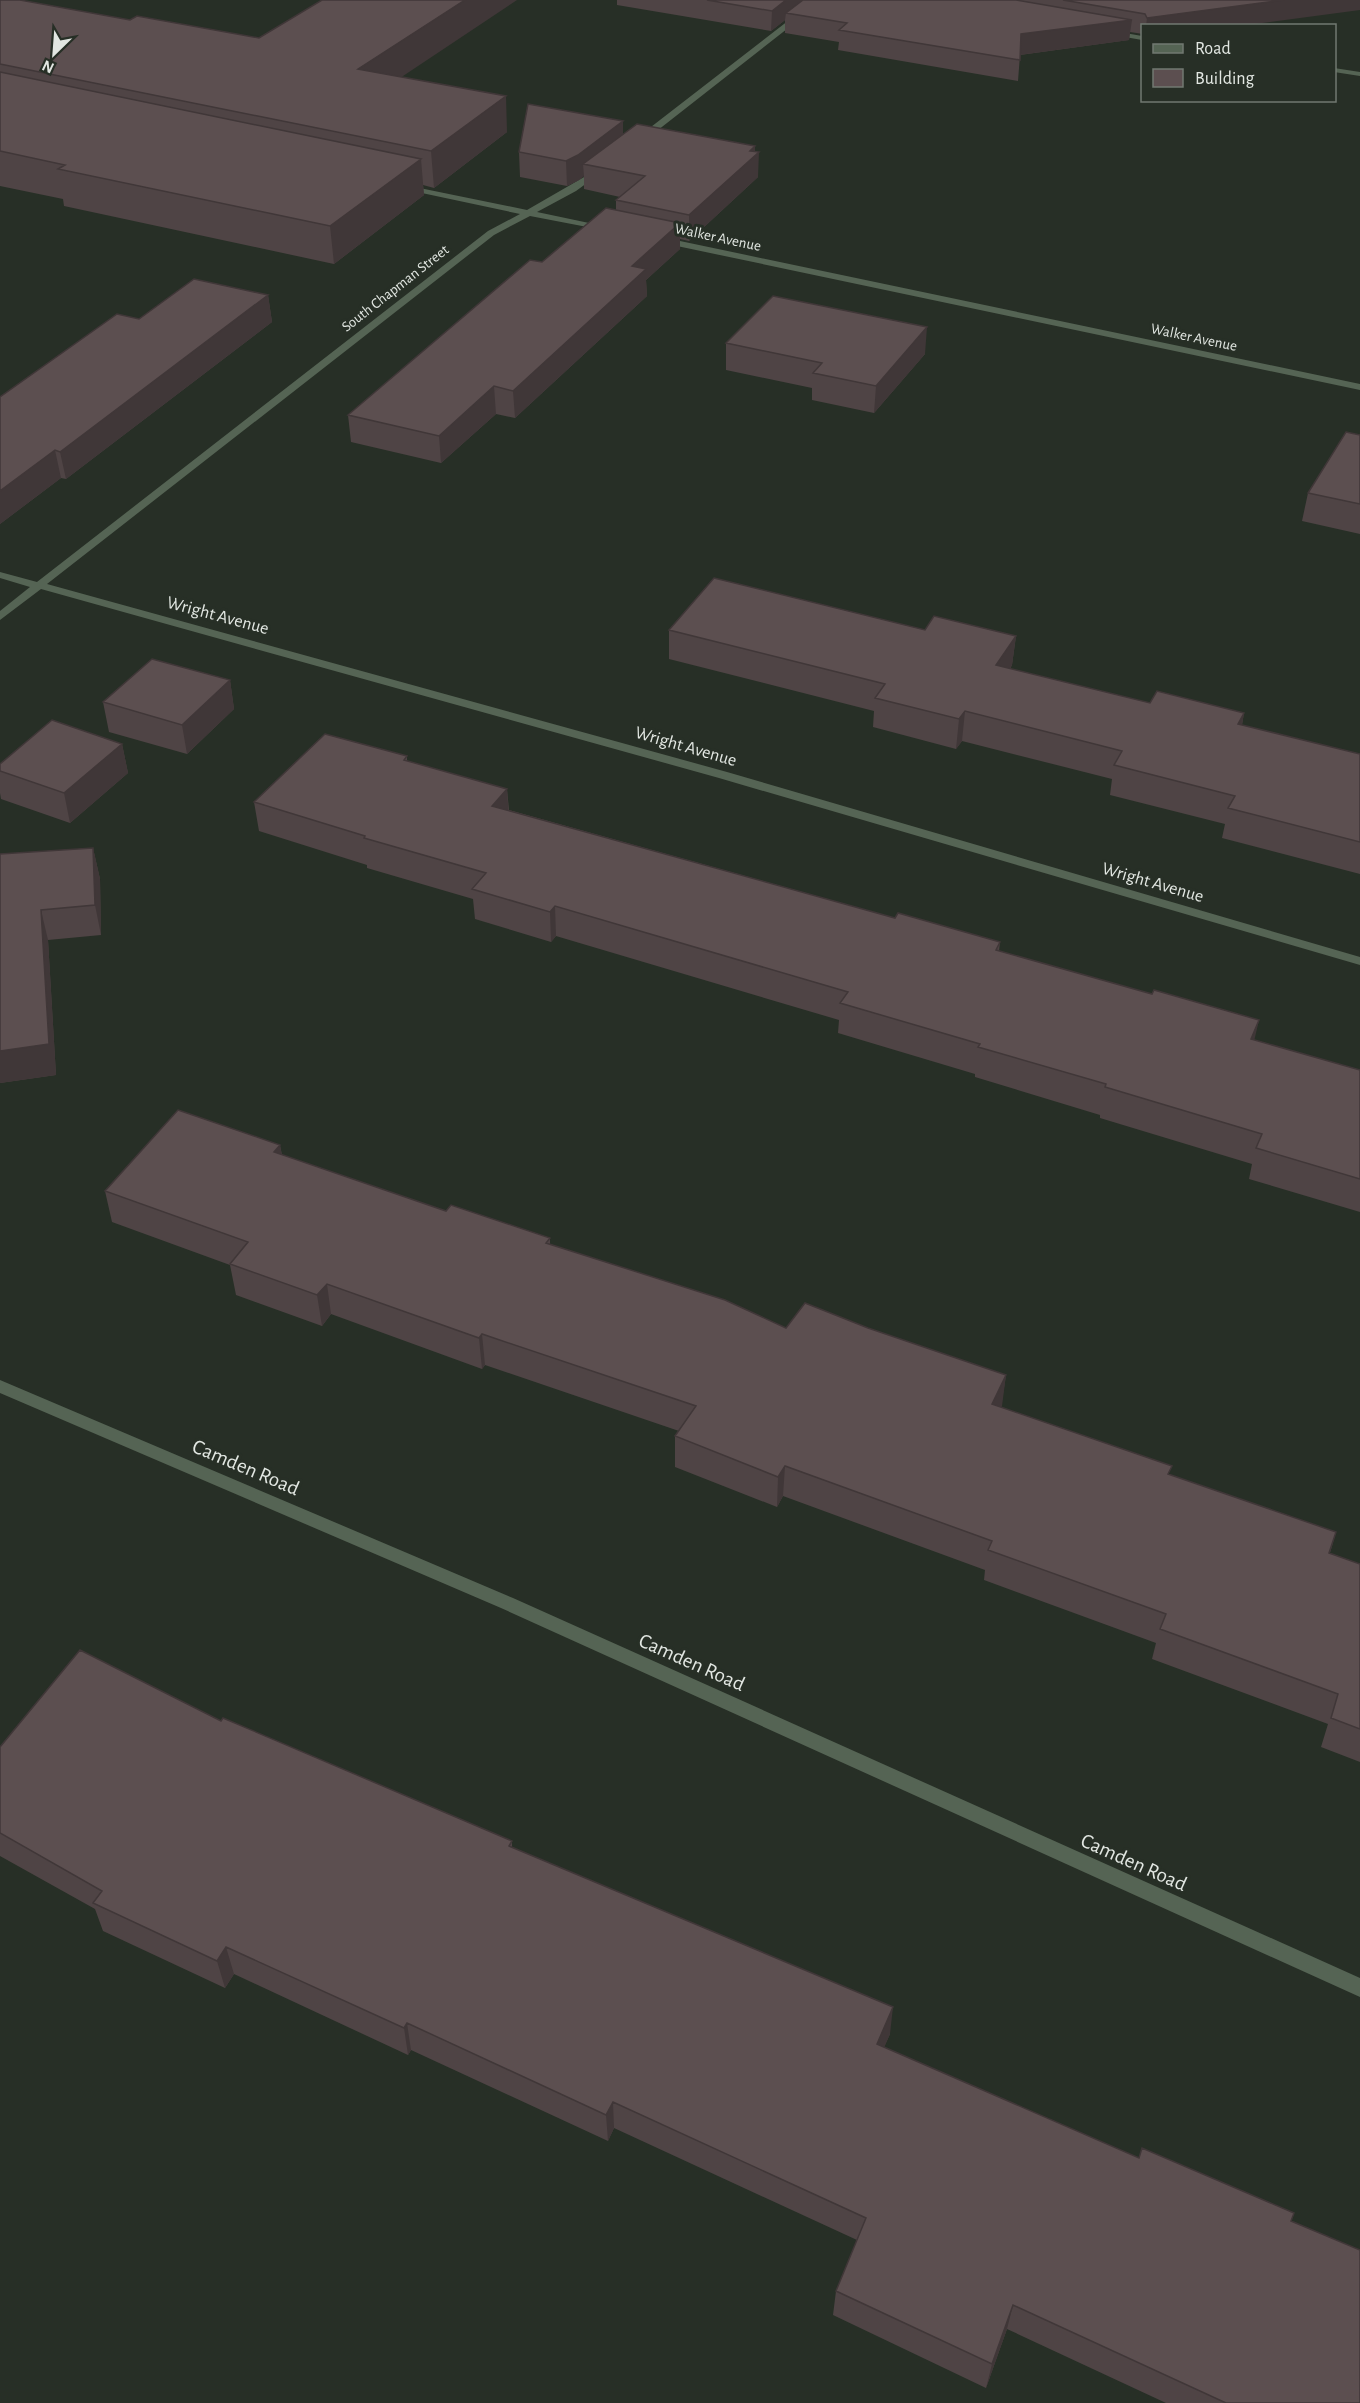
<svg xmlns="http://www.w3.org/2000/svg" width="1360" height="2403" font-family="'Alegreya Sans',sans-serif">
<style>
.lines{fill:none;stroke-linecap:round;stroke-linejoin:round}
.minor{fill:#556454;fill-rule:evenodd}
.wall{fill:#4f4445}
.shaded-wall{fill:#403738}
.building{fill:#5c4f50;stroke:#403738;stroke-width:1.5}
.labels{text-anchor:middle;stroke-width:6;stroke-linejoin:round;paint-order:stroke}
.far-street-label{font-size:15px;fill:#e2e7e2;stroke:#272f26}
.street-label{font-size:18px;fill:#e2e7e2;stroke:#272f26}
.near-street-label{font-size:21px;fill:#e2e7e2;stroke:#272f26}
</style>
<rect width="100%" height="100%" fill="#272f26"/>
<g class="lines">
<path class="minor" d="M815 0H824L644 141H638V137Z
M1108 30 1142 36V40L1108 34Z
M1334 68 1360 72V76L1334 72Z
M598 169 602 172 576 191 537 212 608 227V231L530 216 494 235 47 584 727 772 1360 957V965L719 778 41 589 0 620V611L30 587 0 578V572L37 582 488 231 520 214 403 189 399 186 400 184 527 210Z
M661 237 1360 384V390L658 242V238Z
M0 1380 513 1598 1360 1978V1997L501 1608 0 1393Z"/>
</g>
<path class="wall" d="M0 0 401 77 507 132 434 188 423 185 424 195 334 264 64 206 63 199 0 186Z
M617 0H1360L1240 26H1143V34L1130 32 1129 40 1020 55 1018 81 838 50 839 42 785 33V20L771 31 617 5Z
M623 121V135L755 152 758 177 689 241 680 239V249L646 280 647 296 515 418 496 414 441 463 351 442 348 415 542 262 616 210V200L620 197 584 189V176L579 180 567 186 520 177 519 152Z
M268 295 272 322 66 479 61 478 0 524V397L139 319Z
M726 343 925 354 874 413 812 400V388L726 370Z
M1360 435V534L1302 521 1308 493Z
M669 630H925L1016 636 1012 665 1010 669 1150 703 1244 713 1242 725 1360 754V874L1222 838 1225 824 1110 795 1112 779 962 741 956 749 873 727 874 711 669 659Z
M230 680 234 709 187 754 109 732 103 702Z
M122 744 128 773 70 823 1 799 0 793V764Z
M407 756V761L507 789 509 810 895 918 1000 942 999 951 1255 1040 1360 1070V1212L1249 1179 1252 1164 1100 1118V1115L975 1077V1074L838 1033 839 1020 556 936 551 942 475 919 473 899 367 868V865L259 831 254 802Z
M93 848 100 879 101 935 48 940 56 1075 0 1083V854Z
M280 1145 282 1155 446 1211 550 1238V1244L786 1328H868L1006 1375 1001 1407 1170 1475 1336 1532 1330 1553 1360 1564V1762L1321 1747 1328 1724 1152 1659 1156 1643 984 1580 985 1570 783 1496 777 1507 675 1467V1436L679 1431 485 1365 482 1369 331 1314 322 1326 236 1295 230 1265 112 1222 105 1191Z
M221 1721 512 1841V1847L890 2034 884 2047 1139 2158 1291 2221 1360 2403H1166L1007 2329 986 2388 833 2315 836 2291 857 2240 614 2128 608 2141 411 2050 408 2055 234 1974 225 1988 103 1931 95 1909 0 1856V1747Z"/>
<path class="shaded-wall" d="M465 0H517L361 104 358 69Z
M786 0H811L786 13 785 20 771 31 772 11Z
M1284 0H1360V10L1240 26H1146L1147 18Z
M1132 20 1129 40 1019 55 1021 34Z
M506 96 507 132 434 188 431 151Z
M623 121V146L583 164 584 176 579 180 567 186 566 161Z
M755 146V155L759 152 758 177 689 241V215Z
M421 159 424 195 334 264 330 226Z
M680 223V249L646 280 647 296 515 418 513 391 632 266Z
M268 295 272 322 66 479 60 452Z
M927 327 925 354 874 413 876 386Z
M494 386 496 414 441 463 439 436Z
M55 450 61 478 0 524V491Z
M1016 636 1012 665 993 695 996 665Z
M230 680 234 709 187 754 182 725Z
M965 711 962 741 956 749 959 719Z
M1244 713 1239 742 1238 724Z
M122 744 128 773 70 823 64 793Z
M507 789 509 819 492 806Z
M93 848 100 879 101 935 95 905Z
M555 906 556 936 551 942 550 912Z
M41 910 48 940 56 1075 0 1083V1051Z
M1259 1020 1252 1050 1251 1039Z
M280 1145 285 1175 274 1152Z
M327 1284 331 1314 322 1326 317 1295Z
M482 1334 485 1365 482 1369 479 1338Z
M1006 1375 1002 1406 988 1435 992 1404Z
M785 1466 783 1496 777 1507 778 1477Z
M226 1947 234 1974 225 1988 217 1961Z
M893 2007 890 2034 874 2071 877 2044Z
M407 2023 411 2050 408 2055 404 2028Z
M613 2102 614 2128 608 2141 606 2115Z
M1013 2305 1007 2329 986 2388 992 2364Z"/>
<path class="building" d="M0 0H20L130 20 137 16 259 38 322 0H465L358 69 506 96 431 151 0 64Z
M707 0H786L772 11Z
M803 0H1016L1132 20 1021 34 1020 60 839 30 847 23 786 13Z
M1063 0H1284L1147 18 1145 14Z
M0 72 421 159 330 226 58 169 65 165 0 151Z
M528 104 623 121 578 155 566 161 519 152Z
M637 124 755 146 750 151 759 152 689 215 616 200 645 176 583 164Z
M606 208 680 223 632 266 646 269 513 391 494 386 439 436 348 415 530 260 542 262Z
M194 279 268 295 60 452 55 450 0 491V397L117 314 139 319Z
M773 296 927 327 876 386 813 373 822 363 726 343Z
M1346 432 1360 435V504L1308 493Z
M714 578 925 630 934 616 1016 636 996 665 1150 703 1157 691 1244 713 1238 724 1360 754V842L1228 808 1235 796 1114 765 1122 751 965 711 959 719 875 698 885 684 669 630Z
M152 659 230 680 182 725 103 702Z
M52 720 122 744 64 793 0 771V764Z
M325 734 407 756 404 760 507 789 492 806 895 918 898 913 1000 942 996 950 1152 994 1154 990 1259 1020 1251 1039 1360 1070V1179L1256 1148 1262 1134 1105 1087 1106 1084 978 1047 980 1044 840 1003 848 992 555 906 550 912 472 889 486 873 364 838 365 836 254 802Z
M93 848 95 905 41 910 49 1044 0 1051V854Z
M178 1110 280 1145 274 1152 446 1211 451 1205 550 1238 546 1243 725 1300 786 1328 805 1303 868 1328 1006 1375 992 1404 1172 1466 1168 1474 1336 1532 1329 1553 1360 1564V1729L1331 1718 1338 1694 1160 1629 1166 1614 988 1550 992 1541 785 1466 778 1477 675 1436 696 1406 482 1334 479 1338 327 1284 317 1295 230 1264 248 1242 105 1191Z
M80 1650 221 1721 223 1718 512 1841 509 1846 893 2007 877 2044 1139 2158 1142 2148 1294 2213 1291 2221 1360 2250V2403H1226L1013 2305 992 2364 836 2291 866 2218 613 2102 606 2115 407 2023 404 2028 226 1947 217 1961 93 1903 102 1891 0 1833V1747Z"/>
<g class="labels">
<g class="far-street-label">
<text transform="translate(718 237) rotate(12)" y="5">Walker Avenue</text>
<text transform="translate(395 288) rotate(-38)" y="5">South Chapman Street</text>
<text transform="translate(1194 337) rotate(12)" y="5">Walker Avenue</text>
</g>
<g class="street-label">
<text transform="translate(218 615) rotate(15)" y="6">Wright Avenue</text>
<text transform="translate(686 746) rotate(16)" y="6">Wright Avenue</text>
<text transform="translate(1153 882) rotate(16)" y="6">Wright Avenue</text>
</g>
<g class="near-street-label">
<text transform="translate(246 1467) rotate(23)" y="7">Camden Road</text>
<text transform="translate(692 1662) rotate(24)" y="7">Camden Road</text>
<text transform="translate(1134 1862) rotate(24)" y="7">Camden Road</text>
</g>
</g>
<rect x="1141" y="24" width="195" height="78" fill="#272f26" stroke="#727971" stroke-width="1.5"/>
<rect x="1153" y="44" width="30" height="9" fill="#556454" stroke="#727971" stroke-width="1.5"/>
<text x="1195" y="54" font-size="18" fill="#e2e7e2">Road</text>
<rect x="1153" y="69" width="30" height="18" fill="#5c4f50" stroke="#727971" stroke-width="1.5"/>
<text x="1195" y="84" font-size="18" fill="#e2e7e2">Building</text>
<g transform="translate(54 54) rotate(205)" stroke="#272f26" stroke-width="4.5" paint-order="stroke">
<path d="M0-4.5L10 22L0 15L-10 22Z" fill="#e2e7e2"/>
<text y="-9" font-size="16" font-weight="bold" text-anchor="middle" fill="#e2e7e2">N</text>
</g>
</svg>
